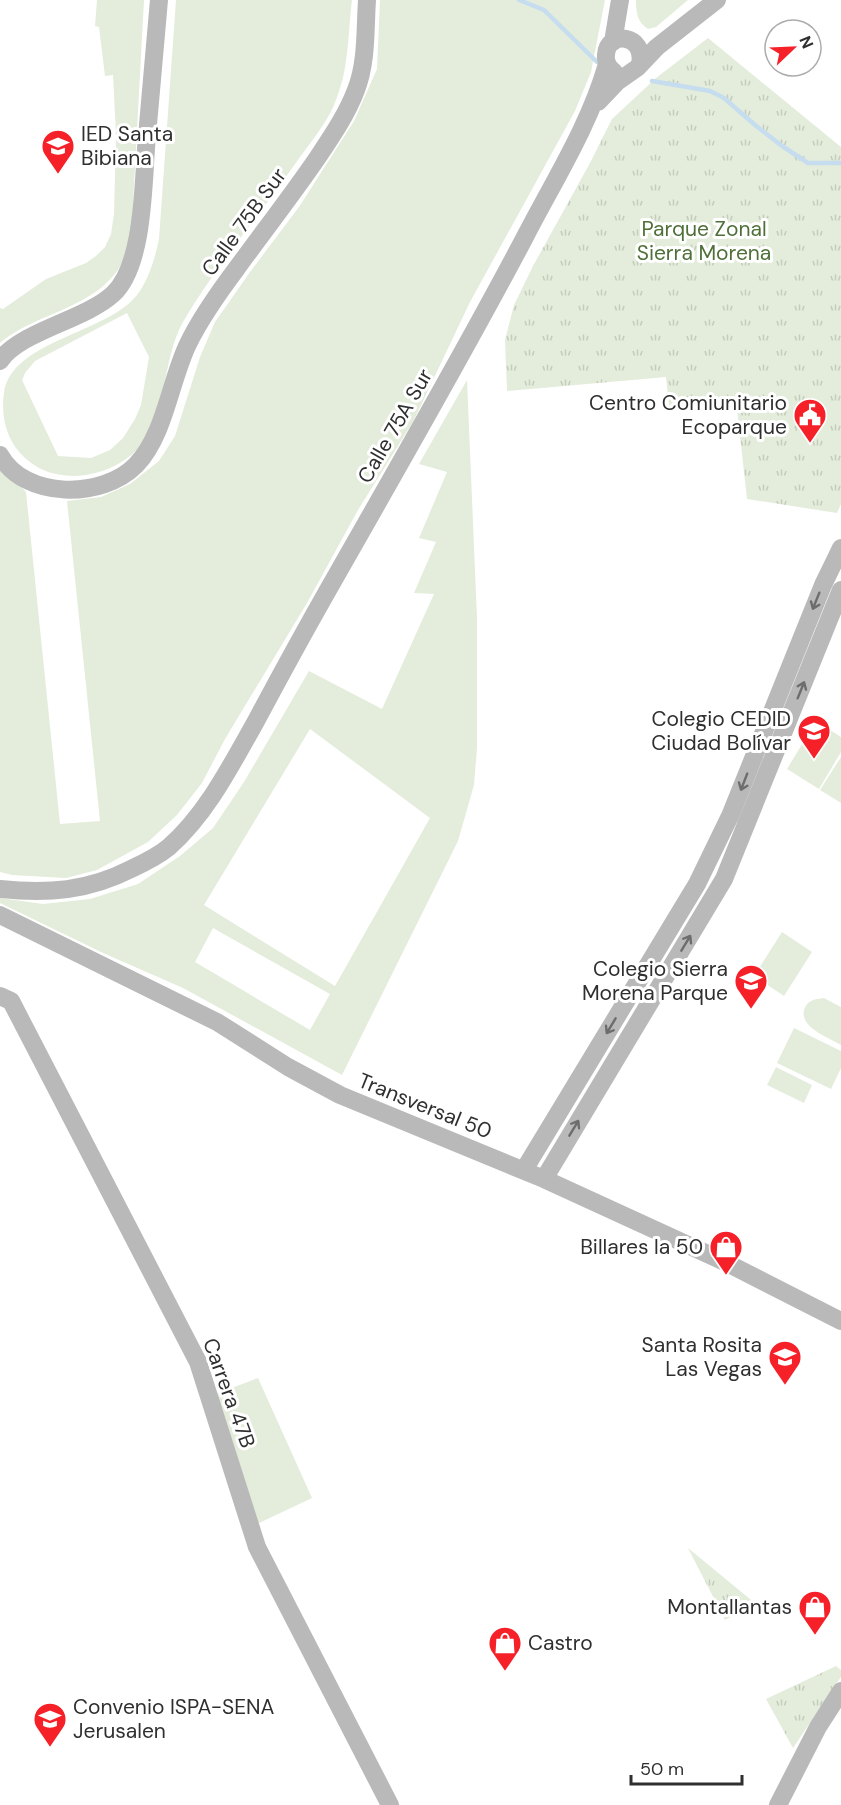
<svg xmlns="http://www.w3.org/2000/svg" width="841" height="1805" font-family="'DM Sans',sans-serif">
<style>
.grass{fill:#e4eddb;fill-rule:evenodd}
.park{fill:url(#park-tufts)}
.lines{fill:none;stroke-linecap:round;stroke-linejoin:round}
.stream{stroke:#c6ddef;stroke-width:4.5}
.secondary{stroke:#b9b9b9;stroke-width:18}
.oneway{stroke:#6d6d6d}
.labels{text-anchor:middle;stroke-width:6;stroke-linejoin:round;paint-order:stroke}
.poi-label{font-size:21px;fill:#2f2f2f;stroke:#fff;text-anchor:end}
.street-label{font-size:21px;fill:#2f2f2f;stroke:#fff}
.park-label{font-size:21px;fill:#4f6f38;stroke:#fff}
</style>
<defs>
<pattern id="park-tufts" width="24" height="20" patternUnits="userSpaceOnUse" patternTransform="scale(1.5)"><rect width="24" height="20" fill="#e4eddb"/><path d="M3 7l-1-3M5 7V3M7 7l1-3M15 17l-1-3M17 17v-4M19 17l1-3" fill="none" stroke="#c4ccbc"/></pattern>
</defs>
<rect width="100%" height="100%" fill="#fff"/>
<path class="grass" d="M97 0H144L132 223C130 233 130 246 126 255 103 309 39 310 0 343V308L3 309 46 279 86 263 96 256 105 247 111 234 114 214 116 135 113 75 105 76 99 27 95 26Z
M176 0H352C348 32 349 67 337 97 330 119 313 139 300 157 262 212 217 264 183 322 162 359 167 418 138 449 107 480 51 488 20 453 5 436 1 414 4 392 13 340 106 334 137 295 149 279 155 258 159 239ZM127 313 149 357 141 405 135 419 123 438 110 450 91 458 58 456 22 380 25 373 35 361Z
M380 0H605L591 72 575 111 470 302 413 422 358 510 307 603 225 739 202 783 177 815 148 842 97 870 66 878 12 875 0 872V465L26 492 60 824 100 821 67 501 101 497 130 484 159 461 175 436 200 357 215 322 250 272 299 207 354 121 377 69Z
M636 0H688L656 27 648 29C637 22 636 12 636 0Z
M467 380 477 618V748L474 785 458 841 342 1075 183 988 103 953 0 903V898L43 904 90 899 138 884 180 856 213 828 244 782 309 671 382 709 434 594 414 593 436 542 419 538 447 472 419 464ZM310 729 430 818 335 986 204 905ZM213 928 330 994 310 1030 195 962Z
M816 721 841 737V752L819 789 787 769Z
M841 757V803L820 790Z
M782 932 812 952 784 996 754 976Z
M824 998 841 1007V1045C828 1037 800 1028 804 1010 807 1000 815 999 824 998Z
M794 1028 841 1051V1068L831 1089 777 1063Z
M776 1067 812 1085 804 1103 767 1085Z
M258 1378 312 1498 257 1524 216 1394Z"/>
<path class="park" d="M708 38 841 147V504L837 513 747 499 736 400 669 405 666 377 507 391 505 340 514 305 533 266 590 163 612 119 656 78Z
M688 1548 756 1604 725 1620Z
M836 1666 841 1670V1677L793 1748 766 1699Z"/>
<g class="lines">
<path class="stream" d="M519 0 544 10 597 62
M652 81 710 91 724 98 755 125 782 146 808 163H841"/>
<path class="secondary" d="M613 42 620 0
M614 72C608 67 605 62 606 55 607 30 646 34 640 64
M598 102 617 82 637 68 657 47 717 0
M0 361C18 332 85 320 113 294 145 265 143 177 147 136 151 91 155 45 159 0
M0 455C25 500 103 499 136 465 165 435 170 381 188 344 201 317 219 292 237 268 264 231 292 195 318 157 332 136 347 114 356 90 367 62 365 30 367 0
M0 889C48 894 88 891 131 869 144 863 158 856 169 847 207 813 230 767 255 723 279 678 303 634 328 590 395 472 463 355 526 235 555 179 590 124 607 64
M0 915 217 1022 288 1067 340 1095 544 1179 725 1262 841 1321
M0 996 11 1001 198 1362 257 1547 390 1805
M524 1170 697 884 730 816 823 585 841 548
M544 1179 724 879 841 590
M778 1805 818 1727 841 1691"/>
</g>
<defs><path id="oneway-shaft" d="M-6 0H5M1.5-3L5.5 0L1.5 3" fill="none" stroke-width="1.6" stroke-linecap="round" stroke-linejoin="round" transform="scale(1.5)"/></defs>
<g class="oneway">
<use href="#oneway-shaft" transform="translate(816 601) rotate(112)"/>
<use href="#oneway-shaft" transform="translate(801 690) rotate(-68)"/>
<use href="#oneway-shaft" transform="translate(744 782) rotate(111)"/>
<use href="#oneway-shaft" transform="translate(686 943) rotate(-59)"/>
<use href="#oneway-shaft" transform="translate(611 1026) rotate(121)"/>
<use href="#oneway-shaft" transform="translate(574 1128) rotate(-59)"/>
</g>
<defs>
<g id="school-pin" transform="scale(1.725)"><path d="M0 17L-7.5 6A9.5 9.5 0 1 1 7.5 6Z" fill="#f62128" stroke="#fff"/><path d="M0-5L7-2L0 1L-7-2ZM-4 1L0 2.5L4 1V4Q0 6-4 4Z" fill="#fff"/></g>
<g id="civic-pin" transform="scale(1.725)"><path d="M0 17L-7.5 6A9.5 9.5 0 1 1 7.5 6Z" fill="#f62128" stroke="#fff"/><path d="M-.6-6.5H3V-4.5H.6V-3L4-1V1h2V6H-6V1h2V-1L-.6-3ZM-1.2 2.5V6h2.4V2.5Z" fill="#fff"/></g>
<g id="shop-pin" transform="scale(1.725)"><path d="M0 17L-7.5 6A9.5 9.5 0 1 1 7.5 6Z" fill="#f62128" stroke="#fff"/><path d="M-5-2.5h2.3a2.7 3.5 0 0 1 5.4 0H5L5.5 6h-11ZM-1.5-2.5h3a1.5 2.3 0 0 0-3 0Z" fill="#fff"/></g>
</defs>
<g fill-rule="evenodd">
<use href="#school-pin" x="58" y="146"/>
<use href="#civic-pin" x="810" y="415"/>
<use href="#school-pin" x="814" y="731"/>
<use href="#school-pin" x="751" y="981"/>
<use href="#shop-pin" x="726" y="1247"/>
<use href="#school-pin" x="785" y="1357"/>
<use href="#shop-pin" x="815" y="1607"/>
<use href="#shop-pin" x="505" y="1643"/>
<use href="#school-pin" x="50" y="1719"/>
</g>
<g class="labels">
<g class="poi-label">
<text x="81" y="141" text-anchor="start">IED Santa<tspan x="81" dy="24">Bibiana</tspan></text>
<text x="787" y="410">Centro Comiunitario<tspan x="787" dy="24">Ecoparque</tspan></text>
<text x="791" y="726">Colegio CEDID<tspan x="791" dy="24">Ciudad Bolívar</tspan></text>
<text x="728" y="976">Colegio Sierra<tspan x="728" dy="24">Morena Parque</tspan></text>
<text x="703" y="1254">Billares la 50</text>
<text x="762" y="1352">Santa Rosita<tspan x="762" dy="24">Las Vegas</tspan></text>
<text x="792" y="1614">Montallantas</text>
<text x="528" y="1650" text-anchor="start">Castro</text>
<text x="73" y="1714" text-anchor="start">Convenio ISPA-SENA<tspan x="73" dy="24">Jerusalen</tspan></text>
</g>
<g class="street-label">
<text transform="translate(244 222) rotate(-54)" y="7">Calle 75B Sur</text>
<text transform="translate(395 426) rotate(-60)" y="7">Calle 75A Sur</text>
<text transform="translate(425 1106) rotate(22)" y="7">Transversal 50</text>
<text transform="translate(229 1393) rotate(70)" y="7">Carrera 47B</text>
</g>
<g class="park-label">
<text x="704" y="236">Parque Zonal<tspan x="704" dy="24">Sierra Morena</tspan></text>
</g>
</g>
<g transform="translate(793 48) rotate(67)"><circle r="28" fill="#ffffff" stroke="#acacac" stroke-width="1.5"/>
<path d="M0-4.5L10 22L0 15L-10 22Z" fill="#f62128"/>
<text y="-9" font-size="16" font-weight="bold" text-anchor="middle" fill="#2f2f2f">N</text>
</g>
<path d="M631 1775v9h111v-9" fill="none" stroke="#2f2f2f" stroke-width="3"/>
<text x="640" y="1775" font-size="18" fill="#2f2f2f" stroke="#ffffff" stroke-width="4.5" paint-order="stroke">50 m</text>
</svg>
